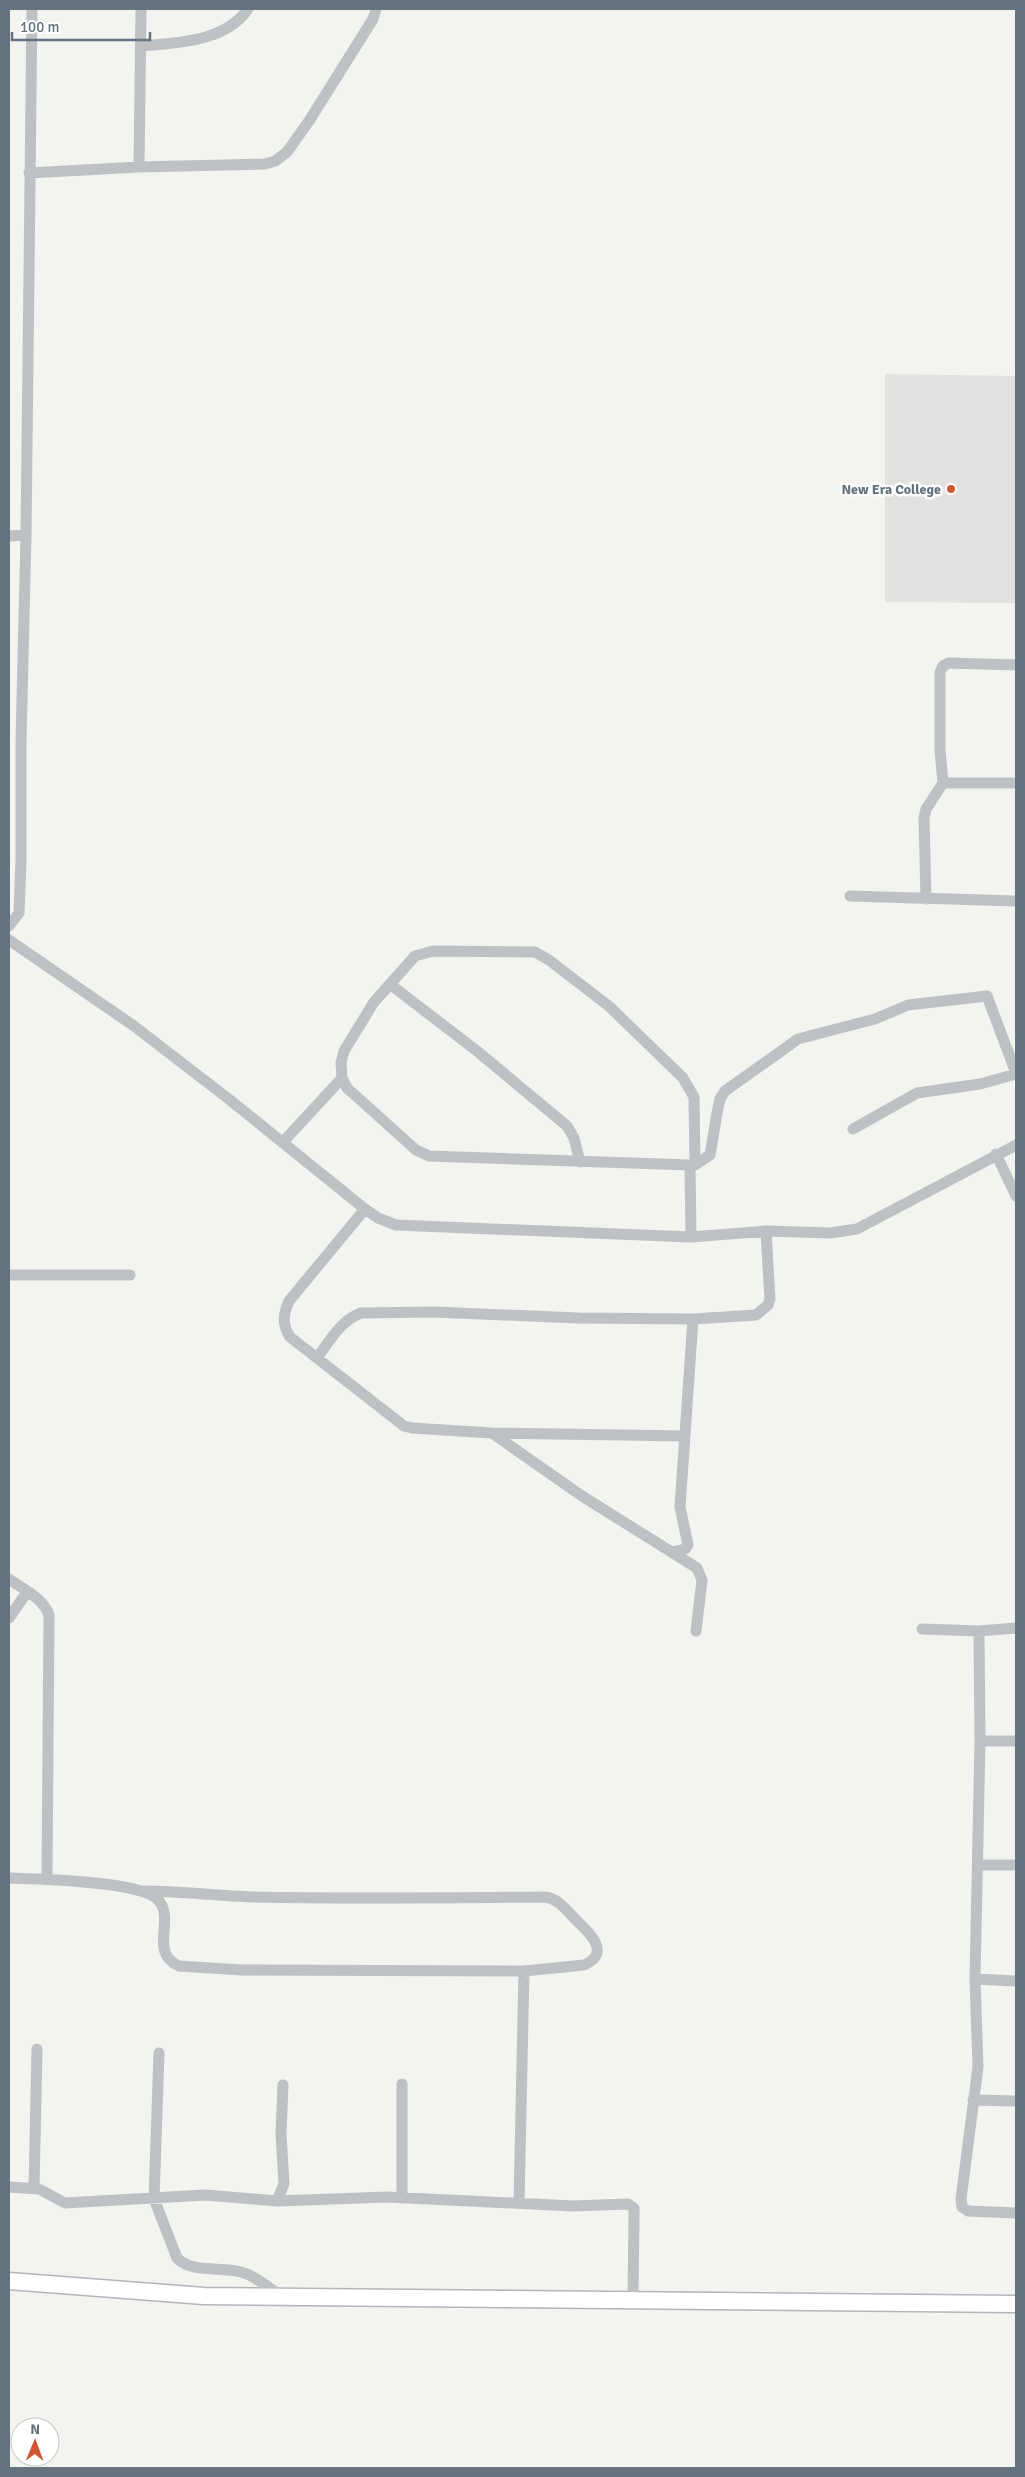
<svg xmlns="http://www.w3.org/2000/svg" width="1025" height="2477" font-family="Signika,sans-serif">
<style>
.built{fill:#e1e2e0}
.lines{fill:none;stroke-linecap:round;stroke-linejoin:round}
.secondary-casing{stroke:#b2b6ba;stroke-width:19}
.street{stroke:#bdc1c4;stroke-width:11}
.secondary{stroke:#fff;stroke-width:16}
.poi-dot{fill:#d05633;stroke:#fff;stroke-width:2}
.labels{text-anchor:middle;stroke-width:5;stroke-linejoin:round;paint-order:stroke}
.poi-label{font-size:14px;font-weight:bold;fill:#65737e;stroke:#fff;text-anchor:end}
</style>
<rect width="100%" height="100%" fill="#f3f3f0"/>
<path class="built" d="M885 374 1016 376V603L885 602Z"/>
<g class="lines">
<g class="secondary-casing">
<path id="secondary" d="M9 2281 204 2296 1016 2304"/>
</g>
<path class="street" d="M141 46C177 43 225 42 248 9
M139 167 141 9
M29 173 139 167 265 164 275 161 287 152 309 121 373 19 376 9
M9 536 26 535
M943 783H1016
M850 896 1016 901
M926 899 924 818 926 809 943 783 940 750V672L943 666 949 663 1016 665
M9 926 19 913 21 860V741L26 535 32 9
M9 940 134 1026 230 1100 365 1209 378 1218 396 1225 691 1237 766 1231 830 1233 857 1229 1016 1145
M391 985 477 1051 567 1126 574 1138 580 1162
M853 1129 917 1093 980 1084 1016 1074
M283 1142 342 1078
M996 1154 1016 1196
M690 1165 429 1156 416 1150 347 1088 342 1078 341 1063 344 1051 374 1002 415 956 433 951 535 952 549 960 610 1007 683 1078 694 1097 695 1165
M365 1209 289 1301C283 1315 282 1324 290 1337L404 1426 412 1428 492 1433 685 1436
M691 1237 690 1165H695L710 1155 717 1113 720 1099 725 1091 798 1039 875 1019 908 1005 987 996 1016 1073
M9 1275H130
M317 1358C329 1342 341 1320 361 1313L434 1312 578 1318 693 1319 756 1315 768 1305 770 1299 766 1231
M492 1433 582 1496 697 1568 702 1580 696 1631
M672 1552 685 1549 688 1545 680 1507 693 1319
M9 1579C23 1589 43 1598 49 1615L47 1879
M9 1618 27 1592
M922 1629 979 1631 1016 1628
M979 1631 980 1741 975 1979 978 2067 961 2199 962 2207 968 2211 1016 2213
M980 1741H1016
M978 1865H1016
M9 1878C38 1879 135 1881 156 1898 178 1916 147 1952 179 1966L242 1970 524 1971 584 1965C612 1953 589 1932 576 1920 567 1911 559 1899 546 1897 448 1898 350 1899 253 1897 216 1896 180 1891 143 1891
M975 1979 1016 1981
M159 2053 154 2199 177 2258C193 2274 221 2266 241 2272 256 2276 269 2288 282 2297
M973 2100 1016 2101
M9 2187 39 2189 65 2203 205 2195 277 2201 387 2197 573 2206 628 2204 634 2208V2214L633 2299
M34 2188 37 2049
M402 2198V2084
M277 2201 284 2184 281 2134 283 2085
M519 2203 524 1971"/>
<use href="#secondary" class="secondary"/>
</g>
<circle class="poi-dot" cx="951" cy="489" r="5"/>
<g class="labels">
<g class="poi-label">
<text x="941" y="494">New Era College</text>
</g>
</g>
<rect width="1025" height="2477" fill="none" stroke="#65737e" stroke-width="20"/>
<g transform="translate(35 2442) rotate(1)"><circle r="24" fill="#ffffff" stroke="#c1c7cb"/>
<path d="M0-4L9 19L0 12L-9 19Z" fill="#d05633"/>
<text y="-8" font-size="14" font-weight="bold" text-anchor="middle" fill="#65737e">N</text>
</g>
<path d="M12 32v8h138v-8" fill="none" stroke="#65737e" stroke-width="2.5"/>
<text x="20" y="32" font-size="15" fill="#65737e" stroke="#ffffff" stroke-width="4" paint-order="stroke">100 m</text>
</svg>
